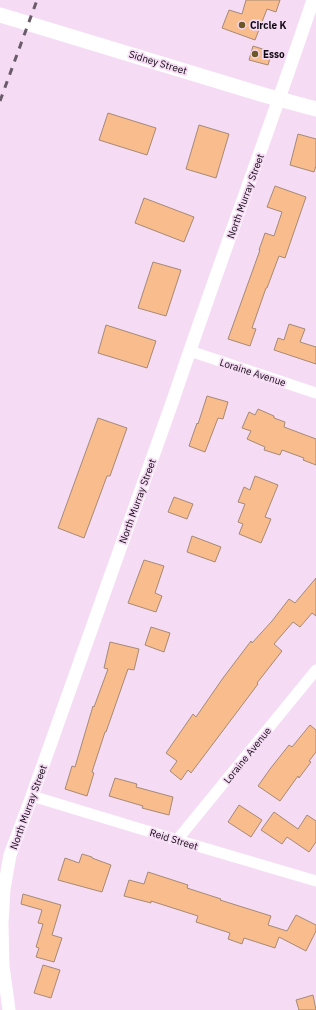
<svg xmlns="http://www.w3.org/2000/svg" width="316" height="1010" font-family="'IBM Plex Sans',sans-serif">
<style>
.building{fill:#f9bc8d;stroke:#a58a75}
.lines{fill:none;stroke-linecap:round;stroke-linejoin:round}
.minor{stroke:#fff;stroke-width:11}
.tertiary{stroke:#fff;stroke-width:13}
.secondary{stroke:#fff;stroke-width:15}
.rail{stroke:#6a5b6a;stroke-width:3;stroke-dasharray:7 7;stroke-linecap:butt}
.poi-dot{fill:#6e5727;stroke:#f6dbf5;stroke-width:1.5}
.labels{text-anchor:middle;stroke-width:3.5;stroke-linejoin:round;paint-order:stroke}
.poi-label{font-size:10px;font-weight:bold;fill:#110911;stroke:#f6dbf5;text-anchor:start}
.street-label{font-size:10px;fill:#110911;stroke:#f6dbf5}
</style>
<rect width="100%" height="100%" fill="#f6dbf5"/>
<path class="building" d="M246 0H280L276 12 267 9 255 40 222 28 229 10 242 14Z
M253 46 272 52 268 65 249 60Z
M108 113 156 128 147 155 99 140Z
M199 125 229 134 216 178 186 169Z
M298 134 316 139V166L314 172 290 165Z
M275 186 306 197 285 258 279 256 267 288H266L252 328 256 329 250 346 228 339 260 250H259L265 233 274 236 282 212 267 207Z
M144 198 194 217 184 242 135 223Z
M153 262 181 270 166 316 138 308Z
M289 324 305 329 300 342 316 347V364L274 350 278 338 284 340Z
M106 325 156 341 147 368 98 353Z
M207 396 228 402 223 419 218 418 205 452 189 446 197 423 198 424Z
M258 409 274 416V418L285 422 284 427 316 439V465L303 460 304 458 282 450 280 455 264 450 265 447 247 439 251 431 242 428 249 412 255 415Z
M98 418 127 428 110 476H107L84 538 58 528Z
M255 476 278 485 265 517 271 519 261 543 239 534 243 524 238 522 245 504 238 502 244 487 250 490Z
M174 497 193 504 187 519 168 512Z
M192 536 221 547 215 562 187 552Z
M144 560 164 566 155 593 162 596 156 612 128 603Z
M316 578V616L312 613 300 627 293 622 274 644 282 651 257 683 258 684 191 773 188 770 181 780 170 771 177 761 166 753 193 714 196 717 223 678 251 641 252 643 272 621 289 599 295 603Z
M151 627 170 633 164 652 145 645Z
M110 642 139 649 134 670 128 669 106 732H105L92 772 94 773 87 796 65 789 72 766 75 767 93 706 94 707 108 669 104 668Z
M310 725 316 730V752L309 761 311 762 299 778 298 776 280 801 258 786 270 769 289 745 292 747Z
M115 778 137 784 136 787 173 797 169 815 142 808 143 806 109 796Z
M239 805 262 820 251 837 228 822Z
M274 812 298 829 307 815 316 821V842L309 852 287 837 282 844 261 830Z
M82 854 92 857V858L111 865 102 892 58 880 65 858 79 863Z
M148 872 188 885 187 888 221 899 220 900 271 916 268 925 287 931 296 915 316 925V931L306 951 279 937 275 948 244 938 242 944 228 939 230 933 196 922 198 916 151 901V903L124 896 129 880 144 884Z
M23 894 61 905 52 935 62 938 54 962 36 957 39 948 36 947 43 924 38 923 42 910 21 904Z
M43 965 60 970 51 998 34 993Z
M313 995 316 1010H299L296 1000Z"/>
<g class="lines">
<path class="minor" d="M190 351 316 393
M32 796 177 840 316 881
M177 840 316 670"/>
<path class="tertiary" d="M9 1010 3 966 2 924 4 889 10 855 32 796 173 400C218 266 268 134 313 0"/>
<path class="secondary" d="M0 15 264 95 316 109"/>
<path class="rail" d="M0 101 37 0"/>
</g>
<g class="poi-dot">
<circle cx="242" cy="25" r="4"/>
<circle cx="255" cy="54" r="4"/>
</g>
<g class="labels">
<g class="poi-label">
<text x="250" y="29">Circle K</text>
<text x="263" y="58">Esso</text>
</g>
<g class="street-label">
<text transform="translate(158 62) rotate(17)" y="4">Sidney Street</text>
<text transform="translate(245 196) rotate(-70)" y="4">North Murray Street</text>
<text transform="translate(253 372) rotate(18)" y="4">Loraine Avenue</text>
<text transform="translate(137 501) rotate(-70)" y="4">North Murray Street</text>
<text transform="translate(247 755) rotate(-51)" y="4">Loraine Avenue</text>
<text transform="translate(28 807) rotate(-70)" y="4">North Murray Street</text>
<text transform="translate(174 839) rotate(17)" y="4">Reid Street</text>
</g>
</g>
</svg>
